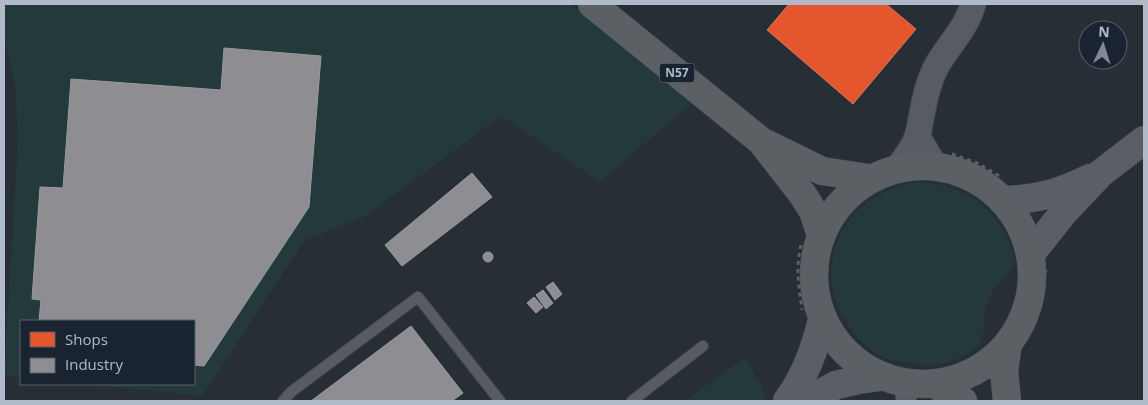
<svg xmlns="http://www.w3.org/2000/svg" width="1148" height="405" font-family="'Open Sans',sans-serif">
<style>
.green{fill:#24393c}
.shops{fill:#e4572e;stroke:#d4755c}
.industry{fill:#8d8d92;stroke:#989aa2}
.lines{fill:none;stroke-linecap:round;stroke-linejoin:round}
.service-casing{stroke:#454a51;stroke-width:12}
.minor-casing{stroke:#454a51;stroke-width:22}
.tertiary-casing{stroke:#454a51;stroke-width:27}
.primary-casing{stroke:#444a53;stroke-width:29}
.trunk-casing{stroke:#444a51;stroke-width:29}
.path{stroke:#5a6167;stroke-width:3;stroke-dasharray:4 4;stroke-linecap:butt}
.service{stroke:#575c64;stroke-width:10}
.minor{stroke:#575c64;stroke-width:20}
.tertiary{stroke:#575c64;stroke-width:25}
.primary{stroke:#5a5f66;stroke-width:28}
.trunk{stroke:#5b6064;stroke-width:28}
.labels{text-anchor:middle;stroke-width:5;stroke-linejoin:round;paint-order:stroke}
.shield{fill:#1a2431;stroke:#838d9b;stroke-width:1}
.shield-label{font-size:12px;font-weight:bold;fill:#b0bac8}
</style>
<rect width="100%" height="100%" fill="#272e36"/>
<path class="green" d="M4 4H571L692 103 600 182 501 116 364 217 305 240 202 396 85 384H194V321H21V377L4 375 18 137 15 87 9 56 4 41Z
M921 182C960 185 988 201 1006 236 1010 245 1015 255 1013 265 1011 272 1003 277 999 283 994 289 989 298 986 306 982 316 986 329 982 339 974 355 949 364 933 365 925 366 918 364 911 363 902 362 893 361 885 358 868 351 855 337 846 322 807 259 850 188 921 182Z
M745 357 767 397 761 401H685Z"/>
<path class="shops" d="M789 4H807L809 5 810 4H886L916 29 853 104 767 30Z"/>
<path class="industry" d="M224 48 321 56 309 207 204 366 194 365V321H39L41 300 32 299 40 187 63 188 71 79 221 90Z
M472 173 492 197 402 266 385 245Z
M483 257a5 5 0 1 1 10 0a5 5 0 1 1-10 0Z
M553 282 562 294 555 300 546 287Z
M543 290 553 303 546 309 536 295Z
M534 297 543 307 536 313 527 303Z
M411 326 463 393 452 401H311Z"/>
<g class="lines">
<g class="service-casing">
<path id="service" d="M283 401 291 392 418 297 500 401
M632 401 703 346"/>
</g>
<g class="minor-casing">
<path id="minor" d="M906 401V383"/>
</g>
<g class="tertiary-casing">
<path id="tertiary" d="M917 136 935 166
M898 168C905 158 915 146 918 134 923 111 925 89 936 67 948 45 967 28 973 4"/>
</g>
<g class="primary-casing">
<path id="primary" d="M1002 200C1036 200 1059 193 1090 178
M1030 255 1064 212 1101 173 1144 140
M787 401C805 377 815 349 822 320
M807 401 836 385 858 380 880 377"/>
</g>
<g class="trunk-casing">
<path id="trunk" d="M592 4 761 141 803 195 813 211 821 235
M767 144 822 171 868 178
M814 275a109 109 0 1 1 218 0a109 109 0 1 1-218 0Z
M935 384 963 401
M1007 401 1004 371 1008 343"/>
</g>
<path class="path" d="M952 154 977 163 1001 177
M801 245C795 270 799 286 802 310
M1029 334 1039 311 1046 270"/>
<use href="#service" class="service"/>
<use href="#minor" class="minor"/>
<use href="#tertiary" class="tertiary"/>
<use href="#primary" class="primary"/>
<use href="#trunk" class="trunk"/>
</g>
<g class="labels">
<rect class="shield" x="659.5" y="63.5" width="35" height="19" rx="4"/>
<g class="shield-label">
<text x="677" y="77">N57</text>
</g>
</g>
<rect width="1148" height="405" fill="none" stroke="#b0bac8" stroke-width="10"/>
<rect x="20" y="320" width="175" height="65" fill="#1a2431" stroke="#56606d"/>
<rect x="30" y="332" width="25" height="15" fill="#e4572e" stroke="#56606d"/>
<text x="65" y="345" font-size="15" fill="#b0bac8">Shops</text>
<rect x="30" y="358" width="25" height="15" fill="#8d8d92" stroke="#56606d"/>
<text x="65" y="370" font-size="15" fill="#b0bac8">Industry</text>
<g transform="translate(1103 45) rotate(4)"><circle r="24" fill="#1a2431" stroke="#56606d"/>
<path d="M0-4L9 19L0 12L-9 19Z" fill="#808995"/>
<text y="-8" font-size="14" font-weight="bold" text-anchor="middle" fill="#b0bac8">N</text>
</g>
</svg>
